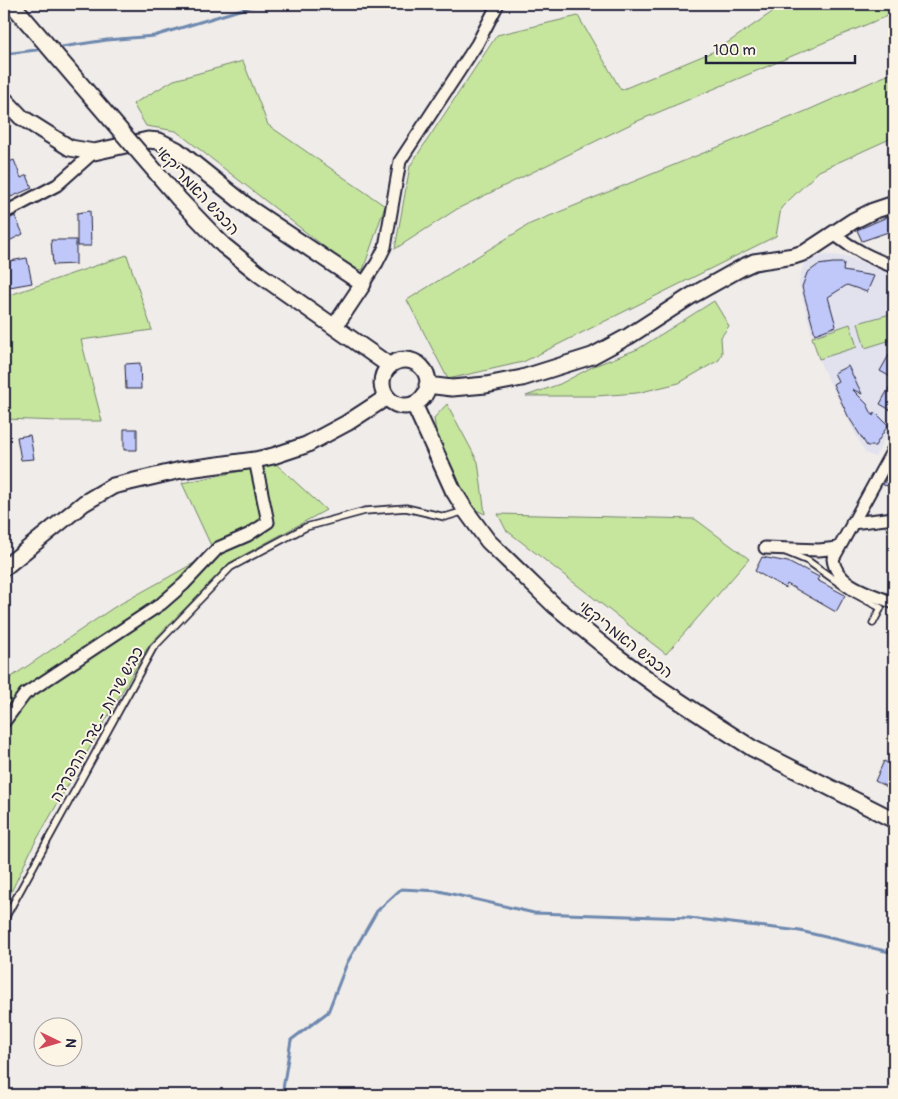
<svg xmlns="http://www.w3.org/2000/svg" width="898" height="1099" font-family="Pangolin,'Playpen Sans Hebrew',sans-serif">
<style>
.built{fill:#e2e1ee}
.green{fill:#c6e69e;stroke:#74846c}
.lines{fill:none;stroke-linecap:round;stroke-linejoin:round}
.stream{stroke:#6d88ae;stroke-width:3}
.building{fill:#c0c8f9;stroke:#22223b}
.lane-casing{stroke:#22223b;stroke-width:9}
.street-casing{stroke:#22223b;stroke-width:15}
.secondary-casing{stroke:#22223b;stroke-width:19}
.lane{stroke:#fcf5e5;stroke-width:5.5}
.street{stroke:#fcf5e5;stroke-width:11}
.secondary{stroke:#fcf5e5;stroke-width:15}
.secondary-bridge-casing{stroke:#22223b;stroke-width:19;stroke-linecap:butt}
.secondary-bridge{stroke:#fcf5e5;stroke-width:15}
.labels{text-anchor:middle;stroke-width:4;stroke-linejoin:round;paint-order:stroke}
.street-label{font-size:16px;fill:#22223b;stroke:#fcf5e5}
</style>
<rect width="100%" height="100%" fill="#f0ece9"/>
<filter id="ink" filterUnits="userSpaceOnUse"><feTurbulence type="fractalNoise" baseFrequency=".02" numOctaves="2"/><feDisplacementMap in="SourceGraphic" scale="10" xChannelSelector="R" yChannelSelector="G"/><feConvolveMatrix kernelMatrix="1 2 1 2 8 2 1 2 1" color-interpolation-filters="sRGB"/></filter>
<g filter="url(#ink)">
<path class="built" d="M827 255 849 257 887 272 894 290V422L875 457 865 453 821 365 812 336 799 283 802 269 807 258Z"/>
<path class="green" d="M784 4H894V13L633 123 457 209 395 249 410 166 497 35 578 16 621 90 717 50Z
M243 61 268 125 385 206 363 270 353 269 176 131 146 126 133 104 174 80Z
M894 72V137L819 171 781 208 776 236 523 362 448 379 407 300 530 224 806 111Z
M127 255 152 330 81 340 102 421H59L4 419V297Z
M714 301 729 326 721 337 722 353 719 360 679 383 637 393 596 396H526L560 384 594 366 638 349Z
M894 313V339L865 348 858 323Z
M850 324 857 347 819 359 812 337Z
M447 404 478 462 485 514 445 496 434 418Z
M276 464 326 510 229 563 149 645 33 846 4 907V682L113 608 214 552 182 483Z
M498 514 695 519 749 559 666 654 506 530Z"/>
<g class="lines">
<path class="stream" d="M55 48 107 40 154 36 259 4
M4 54 44 49
M282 1095 291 1040 328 1012 347 963 377 911 401 889 439 891 534 913 689 918 800 931 894 953"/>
</g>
<path class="building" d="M14 160 21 178 27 175 32 188 11 197 4 184V164Z
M90 211 91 246H77V213Z
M894 214V230L862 241 857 230Z
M15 216 23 234 7 242 4 233V221Z
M51 240H76V264L53 265Z
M27 258 32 283 4 288V262Z
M833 263H844L843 271 874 276 867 292 847 285 828 297 836 326 815 334 802 287 807 273 818 265Z
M889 355 894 358V412L880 404 894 379 880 371Z
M140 363 141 389H126L125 364Z
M848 366 862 394 852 389 867 404 873 416 875 412 888 425 875 446H867L848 416 833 384 838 381 834 373Z
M124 429H137V450H124Z
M30 435 34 459 21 460 17 437Z
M894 464V487L883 485Z
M762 557 788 562 801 569 802 568 819 577 817 580 845 595 836 612 787 584 785 588 755 571Z
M884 761 894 766V783L891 789 875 781Z"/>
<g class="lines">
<g class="lane-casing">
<path id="lane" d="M786 552 808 561 853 593 881 608 873 623
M4 920 153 648 231 567 306 527 365 511 406 508 445 517 465 511"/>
</g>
<g class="street-casing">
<path id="street" d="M4 213 57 185 94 152
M835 235C854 250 872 258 894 267
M363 284 377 263 385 247 400 161 477 44 498 4
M894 448 833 559C836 586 872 594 894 603
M852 523 894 518
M765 548 819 550 838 548
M4 722 25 694 161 604 184 584 218 548 248 535 268 522 255 460"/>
</g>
<g class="secondary-casing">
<path id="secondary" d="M4 99 21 117 70 148 94 152 148 140 159 141 177 150 252 210 363 284 335 326
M223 245 259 274 390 366
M382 383a23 23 0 1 1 46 0a23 23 0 1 1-46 0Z
M427 385 452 388 486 385 522 378 592 356 629 336 691 296 743 267 754 262 794 256 806 252 853 221 873 211 894 204
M414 404 453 490 466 511 488 541 555 606 615 655 661 689 705 718 752 748 894 820
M4 568 84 503 113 486 181 470 255 460 273 456 306 445 347 423 387 397"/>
</g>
<use href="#lane" class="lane"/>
<use href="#street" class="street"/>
<use href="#secondary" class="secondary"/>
<g class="secondary-bridge-casing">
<path id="secondary-bridge" d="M12 4 179 199 223 245"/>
</g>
<use href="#secondary-bridge" class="secondary-bridge"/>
</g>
</g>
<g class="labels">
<g class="street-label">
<text transform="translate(198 190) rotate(47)" y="6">הכביש האמריקאי</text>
<text transform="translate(626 639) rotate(38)" y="6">הכביש האמריקאי</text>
<text transform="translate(96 724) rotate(-61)" y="6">כביש שירות - גדר ההפרדה</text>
</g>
</g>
<rect width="898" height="1099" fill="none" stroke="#fcf5e5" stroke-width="20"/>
<rect x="10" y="10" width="878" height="1079" fill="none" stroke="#22223b" stroke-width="2" filter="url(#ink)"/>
<g transform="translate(58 1042) rotate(95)"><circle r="24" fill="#fcf5e5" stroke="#a5a1a1"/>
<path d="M0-4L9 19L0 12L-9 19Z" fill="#d1495b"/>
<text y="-8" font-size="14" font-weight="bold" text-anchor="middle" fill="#22223b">N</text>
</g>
<path d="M706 55v8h149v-8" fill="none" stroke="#22223b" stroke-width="2.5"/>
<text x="713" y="55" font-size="15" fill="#22223b" stroke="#fcf5e5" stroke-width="4" paint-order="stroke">100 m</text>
</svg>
